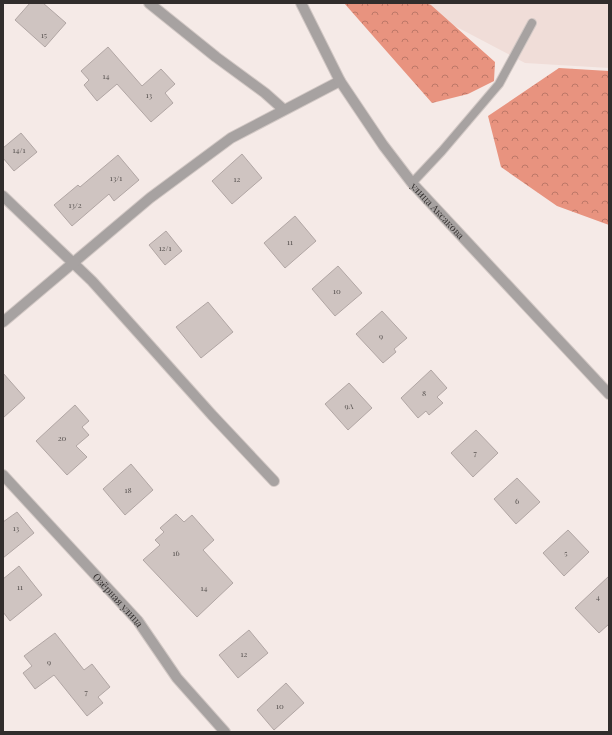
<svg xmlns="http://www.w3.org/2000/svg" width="612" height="735" font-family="'Playfair Display',serif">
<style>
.built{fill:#f0ddd8}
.forest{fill:url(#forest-crowns)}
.building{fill:#cfc4c1;stroke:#b1a6a4}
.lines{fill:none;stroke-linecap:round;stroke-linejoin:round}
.service-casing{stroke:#d2c8c5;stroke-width:10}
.minor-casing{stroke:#d2c8c5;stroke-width:12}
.tertiary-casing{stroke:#d2c8c5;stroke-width:12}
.service{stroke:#a7a2a1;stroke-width:8}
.minor{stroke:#a7a2a1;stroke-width:10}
.tertiary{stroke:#a7a2a1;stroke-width:10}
.labels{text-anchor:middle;stroke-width:4;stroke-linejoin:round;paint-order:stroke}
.number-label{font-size:8px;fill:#585351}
.street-label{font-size:10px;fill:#312d2c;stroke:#fff8f6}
</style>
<defs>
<pattern id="forest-crowns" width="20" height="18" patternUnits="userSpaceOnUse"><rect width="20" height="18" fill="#e8937f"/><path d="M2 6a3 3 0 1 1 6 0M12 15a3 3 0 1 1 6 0" fill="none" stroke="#bd7868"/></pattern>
</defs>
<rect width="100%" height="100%" fill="#f5eae7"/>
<path class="built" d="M411 3H609V68L525 63Z"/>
<path class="forest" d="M344 3H426L431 5 495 62 494 81 468 94 432 103Z
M559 68 609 71V225L557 206 501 167 488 116Z"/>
<path class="building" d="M30 3H43L66 23 45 47 15 20Z
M108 47 142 86 161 69 175 84 165 93 173 103 151 122 117 84 97 101 84 85 89 80 81 71Z
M21 133 37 152 14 171 3 158V148Z
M242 154 262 178 232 204 212 181Z
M118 155 139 180 114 201 109 194 72 226 54 205 78 185 80 187Z
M295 216 316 241 285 268 264 243Z
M166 231 182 251 165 265 149 245Z
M338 266 362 293 335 316 312 289Z
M208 302 233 332 201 358 176 327Z
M382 311 407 338 394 349 396 352 383 363 356 334Z
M431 370 447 388 437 397 443 403 429 415 426 411 418 418 401 398Z
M3 373 25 398 3 418Z
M349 383 372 408 348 430 325 404Z
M75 405 89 421 82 427 89 435 76 446 87 457 67 475 36 441Z
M476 430 498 453 473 477 451 453Z
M131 464 153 490 125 515 103 489Z
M517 478 540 502 516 524 494 499Z
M17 512 34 533 3 558V522Z
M176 514 184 522 192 515 214 540 203 550 233 583 197 617 143 560 160 545 155 540 164 532 160 528Z
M568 530 589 552 564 576 543 553Z
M19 566 42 595 10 621 3 612V579Z
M609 576V624L599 633 575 608Z
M249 630 268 653 238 678 219 655Z
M55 633 84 670 92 664 110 687 98 697 103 703 87 716 54 675 35 689 23 673 32 666 24 656Z
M286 683 304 703 274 730 257 710Z"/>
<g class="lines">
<g class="service-casing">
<path id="service" d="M412 183 442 151 499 84 532 23"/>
</g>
<g class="minor-casing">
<g id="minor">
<path d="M149 3 216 57 265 93 283 109"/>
<path d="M3 196 92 281 212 415 274 481"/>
<path d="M3 322 150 198 231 138 340 81"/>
<path id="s1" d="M3 475 138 621 177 678 225 732"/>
</g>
</g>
<g class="tertiary-casing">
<g id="tertiary">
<path id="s2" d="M301 3 340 81 383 145 412 183 609 394"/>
</g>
</g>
<use href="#service" class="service"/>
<use href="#minor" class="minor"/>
<use href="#tertiary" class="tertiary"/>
</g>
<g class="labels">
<g class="number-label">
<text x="44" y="38">15</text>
<text x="106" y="79">14</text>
<text x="149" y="98">13</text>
<text x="19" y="153">14/1</text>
<text x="116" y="181">13/1</text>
<text x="237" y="182">12</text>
<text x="75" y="208">13/2</text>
<text x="290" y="245">11</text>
<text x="165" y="251">12/1</text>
<text x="337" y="294">10</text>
<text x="381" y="339">9</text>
<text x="424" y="396">8</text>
<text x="349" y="409">9А</text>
<text x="62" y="441">20</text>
<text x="475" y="456">7</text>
<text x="128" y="493">18</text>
<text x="517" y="504">6</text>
<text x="16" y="531">13</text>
<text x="176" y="556">16</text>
<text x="566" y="556">5</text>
<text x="20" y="590">11</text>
<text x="204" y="591">14</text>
<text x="598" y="600">4</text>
<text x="244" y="657">12</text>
<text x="49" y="665">9</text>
<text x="86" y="695">7</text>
<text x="280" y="709">10</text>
</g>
<g class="street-label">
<text dy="4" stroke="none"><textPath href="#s2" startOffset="250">улица Аксакова</textPath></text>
<text dy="4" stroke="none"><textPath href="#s1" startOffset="170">Озёрная улица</textPath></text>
</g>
</g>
<rect width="612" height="735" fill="none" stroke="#312d2c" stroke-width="8"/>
</svg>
